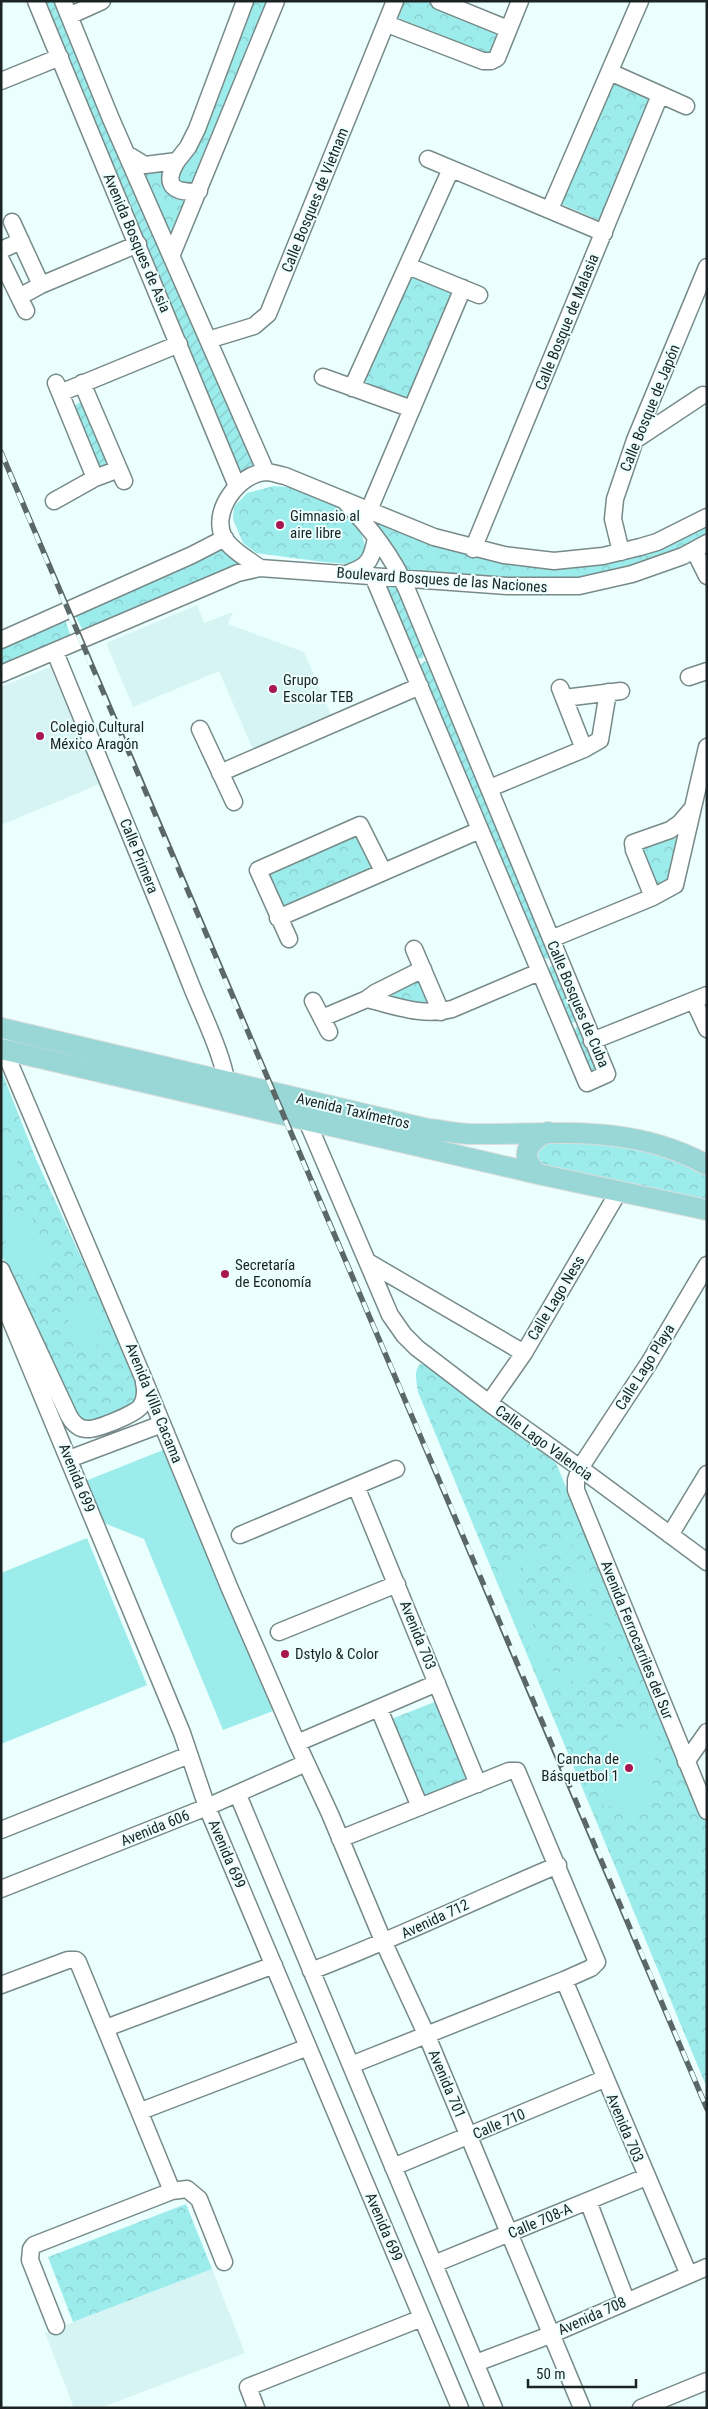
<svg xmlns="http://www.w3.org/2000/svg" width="708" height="2409" font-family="'Roboto Condensed',sans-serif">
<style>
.built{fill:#d6f4f4}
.park{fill:url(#park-crowns)}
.garden{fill:url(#garden-furrows)}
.pitch{fill:#9decec;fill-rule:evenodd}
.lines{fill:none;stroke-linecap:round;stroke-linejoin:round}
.minor-casing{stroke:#778a89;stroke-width:19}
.major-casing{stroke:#dbdcdc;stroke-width:22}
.minor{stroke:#fff;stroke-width:16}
.major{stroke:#99d6d6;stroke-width:20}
.rail-casing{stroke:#5c6868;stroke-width:5.5}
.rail{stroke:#eafffe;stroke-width:4;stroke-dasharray:11;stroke-linecap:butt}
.poi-dot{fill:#a91750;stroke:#eafffe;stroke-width:2}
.labels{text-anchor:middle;stroke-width:4;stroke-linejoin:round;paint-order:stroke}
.street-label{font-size:15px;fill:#1b2323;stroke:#eafffe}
.poi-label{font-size:15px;fill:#1b2323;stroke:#eafffe;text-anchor:start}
</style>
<defs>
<pattern id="park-crowns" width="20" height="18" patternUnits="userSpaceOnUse" patternTransform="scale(1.25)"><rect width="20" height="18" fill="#9decec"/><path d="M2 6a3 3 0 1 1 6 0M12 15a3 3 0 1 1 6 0" fill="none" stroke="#87caca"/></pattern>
<pattern id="garden-furrows" width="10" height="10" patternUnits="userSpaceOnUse" patternTransform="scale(1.25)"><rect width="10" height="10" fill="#9decec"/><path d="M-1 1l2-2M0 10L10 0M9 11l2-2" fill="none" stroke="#87caca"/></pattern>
</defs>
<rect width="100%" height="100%" fill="#eafffe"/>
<path class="built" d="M197 605 204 623 233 612 228 624 304 652 333 719 254 752 219 671 133 707 106 643Z
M50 667 100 784 1 825V687Z
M212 2269 245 2353 100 2408H74L45 2333Z"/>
<path class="park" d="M249 1H270L195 181 186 187 178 183 176 169 191 157 203 134Z
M402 1H430L500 30 487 58 397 18Z
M614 79 654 101 603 222 561 204Z
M148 169H164C164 183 175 196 188 201L169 239 142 174Z
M412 273 456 290 409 399 363 382Z
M274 486 300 488 338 506 361 532 365 546 362 558 349 564 324 562 256 553 243 543 233 519 234 507 247 493Z
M365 515 506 558 606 556 707 519V538L665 560 578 582 406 572Z
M223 547 243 568 84 633 74 613Z
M65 620 71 637 1 664V650L27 635Z
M359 830 378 872 279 915 260 872Z
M679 838 672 882 659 889 639 844Z
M418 977 429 1002 426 1006 380 994Z
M1 1070 36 1159 143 1392 137 1407 85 1424 75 1415 40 1332 1 1254Z
M548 1141 642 1147 707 1175V1206L542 1168 536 1153Z
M420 1364 429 1366 556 1463 707 1824V2088L418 1392C417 1383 413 1372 420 1364Z
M437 1701 471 1783 423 1803 389 1720Z
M186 2204 212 2269 73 2322 48 2257Z"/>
<path class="garden" d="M42 1H58L258 469 240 475Z
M82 401 111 463 98 469 71 408Z
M395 581 426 651 422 659 412 657 382 582Z
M424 661 432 664 554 953 550 959 543 958 418 669Z
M551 966H561L580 1019 570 1024 548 970Z
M576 1027 583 1028 599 1071 590 1075 574 1032Z"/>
<path class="pitch" d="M1 1081 15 1118 1 1124Z
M4 1131 23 1177 1 1186V1132Z
M28 1208 51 1261 20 1275 1 1231V1220Z
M87 1295 106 1341 82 1351 62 1305Z
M163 1450 273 1711 223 1730 144 1539 99 1521 83 1482Z
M87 1538 147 1685 1 1744V1573Z
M563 1540 569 1542 573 1549 619 1656 615 1663 553 1688 545 1684 499 1579 503 1564ZM554 1553 563 1556 568 1561 604 1647 603 1657 599 1660 561 1675H557L551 1669 514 1578 517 1570 521 1567Z
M609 1726 658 1730 650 1810 601 1805Z"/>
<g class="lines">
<g class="minor-casing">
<path id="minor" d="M36 1 236 484
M63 1 111 119 266 472
M439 1 508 29
M69 16 102 1
M387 24 483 61H491L497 58 520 1
M610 72 686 106
M1 81 60 57
M127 154 145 165 177 161 188 147 197 129 245 1
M428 159 604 233
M177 161C162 185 174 194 199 191
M550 209 640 1
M12 222 41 285
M1 250 21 241
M172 254 276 1
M1 260 26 311
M408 266 479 295
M19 297 41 285 138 244
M208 340 254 326 268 314 395 1
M323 377 412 409
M56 383 95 478
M82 383 124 481
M352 388 451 169
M60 393 179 344
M635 440 703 395
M344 500C369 527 393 556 407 590L607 1074 587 1083 373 576
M54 501 95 478 119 469
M369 510 463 288
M473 549 660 95
M694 550 707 576
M621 552 613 519 615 499 635 440 707 267
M260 568C248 559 232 551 224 538 210 512 239 473 266 472 272 472 279 475 285 476L434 537 504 555 554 561 603 556 640 547 657 542 707 517
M349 573C369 566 372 559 376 538
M1 640 192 555 225 538
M55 652C100 763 147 873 191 985 202 1013 227 1063 227 1091
M1 674 238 573 260 568 507 586H579L632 574 683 556 707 543
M689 677 707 671
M560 688 584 749
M564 698 621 691
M200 729 234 802
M220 773 420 686
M490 788 584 749 600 740 608 692
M653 897 634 850 633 843 670 830 680 823 692 809
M278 918 480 830
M289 939 258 870 360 825 383 871
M551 939 653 897 675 885 707 747
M414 949 441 1012
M367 999C396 1006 423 1017 452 1009L539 972
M313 1001 329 1032
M694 1001 707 1029
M322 1018 367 999 375 993 423 969
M592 1041 707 995
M1 1043 142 1375 230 1589 297 1743 330 1814 384 1943 427 2036 582 2408
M307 1121 390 1315 404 1335 417 1348 489 1403 580 1468 707 1562
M368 1262 524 1353
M707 1265 649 1363 580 1468 576 1480V1490L707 1811
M1 1270 69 1416C73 1423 78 1429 87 1429 96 1430 136 1414 141 1406 145 1401 146 1390 144 1383
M1 1297 182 1733 207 1807 460 2408
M489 1403 524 1353 619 1191
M69 1459 162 1424
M356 1486 478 1784
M240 1535 396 1469
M670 1535 707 1474
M279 1632 397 1584
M379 1709 420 1807
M297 1743 437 1683
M686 1762 707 1732
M238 1795 494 2408
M1 1830 189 1755
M340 1839 509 1771H517L597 1962 591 1968 564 1980 351 2065
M1 1889 207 1807 306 1763
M311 1971C395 1939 475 1900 558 1865
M564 1980 689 2275
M1 1985 68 1960H76L78 1962 172 2191
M106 2028 274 1965
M141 2111 308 2047
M393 2167 604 2079
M588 2201 626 2300
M434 2264 646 2177
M56 2326 30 2260 31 2249 34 2245 172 2191 187 2189 199 2199 224 2262
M476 2363 550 2335 707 2267
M256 2408 248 2387 422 2318
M641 2408 707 2381"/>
</g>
<g class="major-casing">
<path id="major" d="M1 1028 428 1129C442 1130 456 1134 470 1134 554 1135 629 1122 707 1165
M1 1049 538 1174 707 1210
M538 1174C518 1156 527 1142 548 1132"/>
</g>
<use href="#minor" class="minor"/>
<use href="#major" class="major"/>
<g class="rail-casing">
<path id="rail" d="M1 452C233 1006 475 1555 707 2109"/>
</g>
<use href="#rail" class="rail"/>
</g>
<g class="poi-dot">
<circle cx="280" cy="525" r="5"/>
<circle cx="273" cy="689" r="5"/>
<circle cx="40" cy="736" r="5"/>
<circle cx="225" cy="1274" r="5"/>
<circle cx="285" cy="1654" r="5"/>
<circle cx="629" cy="1768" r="5"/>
</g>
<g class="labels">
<g class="street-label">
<text transform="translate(315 200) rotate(-68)" y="5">Calle Bosques de Vietnam</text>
<text transform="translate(137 243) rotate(67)" y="5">Avenida Bosques de Asia</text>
<text transform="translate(567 322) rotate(-68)" y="5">Calle Bosque de Malasia</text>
<text transform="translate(650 408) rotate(-68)" y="5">Calle Bosque de Japón</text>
<text transform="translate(442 580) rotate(4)" y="5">Boulevard Bosques de las Naciones</text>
<text transform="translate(139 856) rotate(68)" y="5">Calle Primera</text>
<text transform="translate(578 1004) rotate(67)" y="5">Calle Bosques de Cuba</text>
<text transform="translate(353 1111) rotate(13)" y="5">Avenida Taxímetros</text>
<text transform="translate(556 1298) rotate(-59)" y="5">Calle Lago Ness</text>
<text transform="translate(645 1367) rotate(-58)" y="5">Calle Lago Playa</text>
<text transform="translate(154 1403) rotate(68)" y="5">Avenida Villa Cacama</text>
<text transform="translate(544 1443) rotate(36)" y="5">Calle Lago Valencia</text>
<text transform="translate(77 1478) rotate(68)" y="5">Avenida 699</text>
<text transform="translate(418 1635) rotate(68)" y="5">Avenida 703</text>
<text transform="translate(637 1640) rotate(68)" y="5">Avenida Ferrocarriles del Sur</text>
<text transform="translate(155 1828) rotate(-22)" y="5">Avenida 606</text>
<text transform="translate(227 1854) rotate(67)" y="5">Avenida 699</text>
<text transform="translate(435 1919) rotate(-25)" y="5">Avenida 712</text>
<text transform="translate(447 2084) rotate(67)" y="5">Avenida 701</text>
<text transform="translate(499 2124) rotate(-23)" y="5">Calle 710</text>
<text transform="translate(625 2128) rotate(67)" y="5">Avenida 703</text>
<text transform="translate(540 2221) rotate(-23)" y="5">Calle 708-A</text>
<text transform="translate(384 2227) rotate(67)" y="5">Avenida 699</text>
<text transform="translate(592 2316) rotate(-24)" y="5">Avenida 708</text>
</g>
<g class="poi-label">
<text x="290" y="521">Gimnasio al<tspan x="290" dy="17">aire libre</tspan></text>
<text x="283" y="685">Grupo<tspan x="283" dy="17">Escolar TEB</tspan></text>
<text x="50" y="732">Colegio Cultural<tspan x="50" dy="17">México Aragón</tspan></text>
<text x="235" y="1270">Secretaría<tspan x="235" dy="17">de Economía</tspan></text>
<text x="295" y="1659">Dstylo &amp; Color</text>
<text x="619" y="1764" text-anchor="end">Cancha de<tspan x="619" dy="17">Básquetbol 1</tspan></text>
</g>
</g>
<rect width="708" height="2409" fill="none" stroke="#1b2323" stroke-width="5"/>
<path d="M528 2379v8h108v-8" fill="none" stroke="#1b2323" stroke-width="2.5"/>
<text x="536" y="2379" font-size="15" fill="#1b2323" stroke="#eafffe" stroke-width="4" paint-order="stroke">50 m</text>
</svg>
